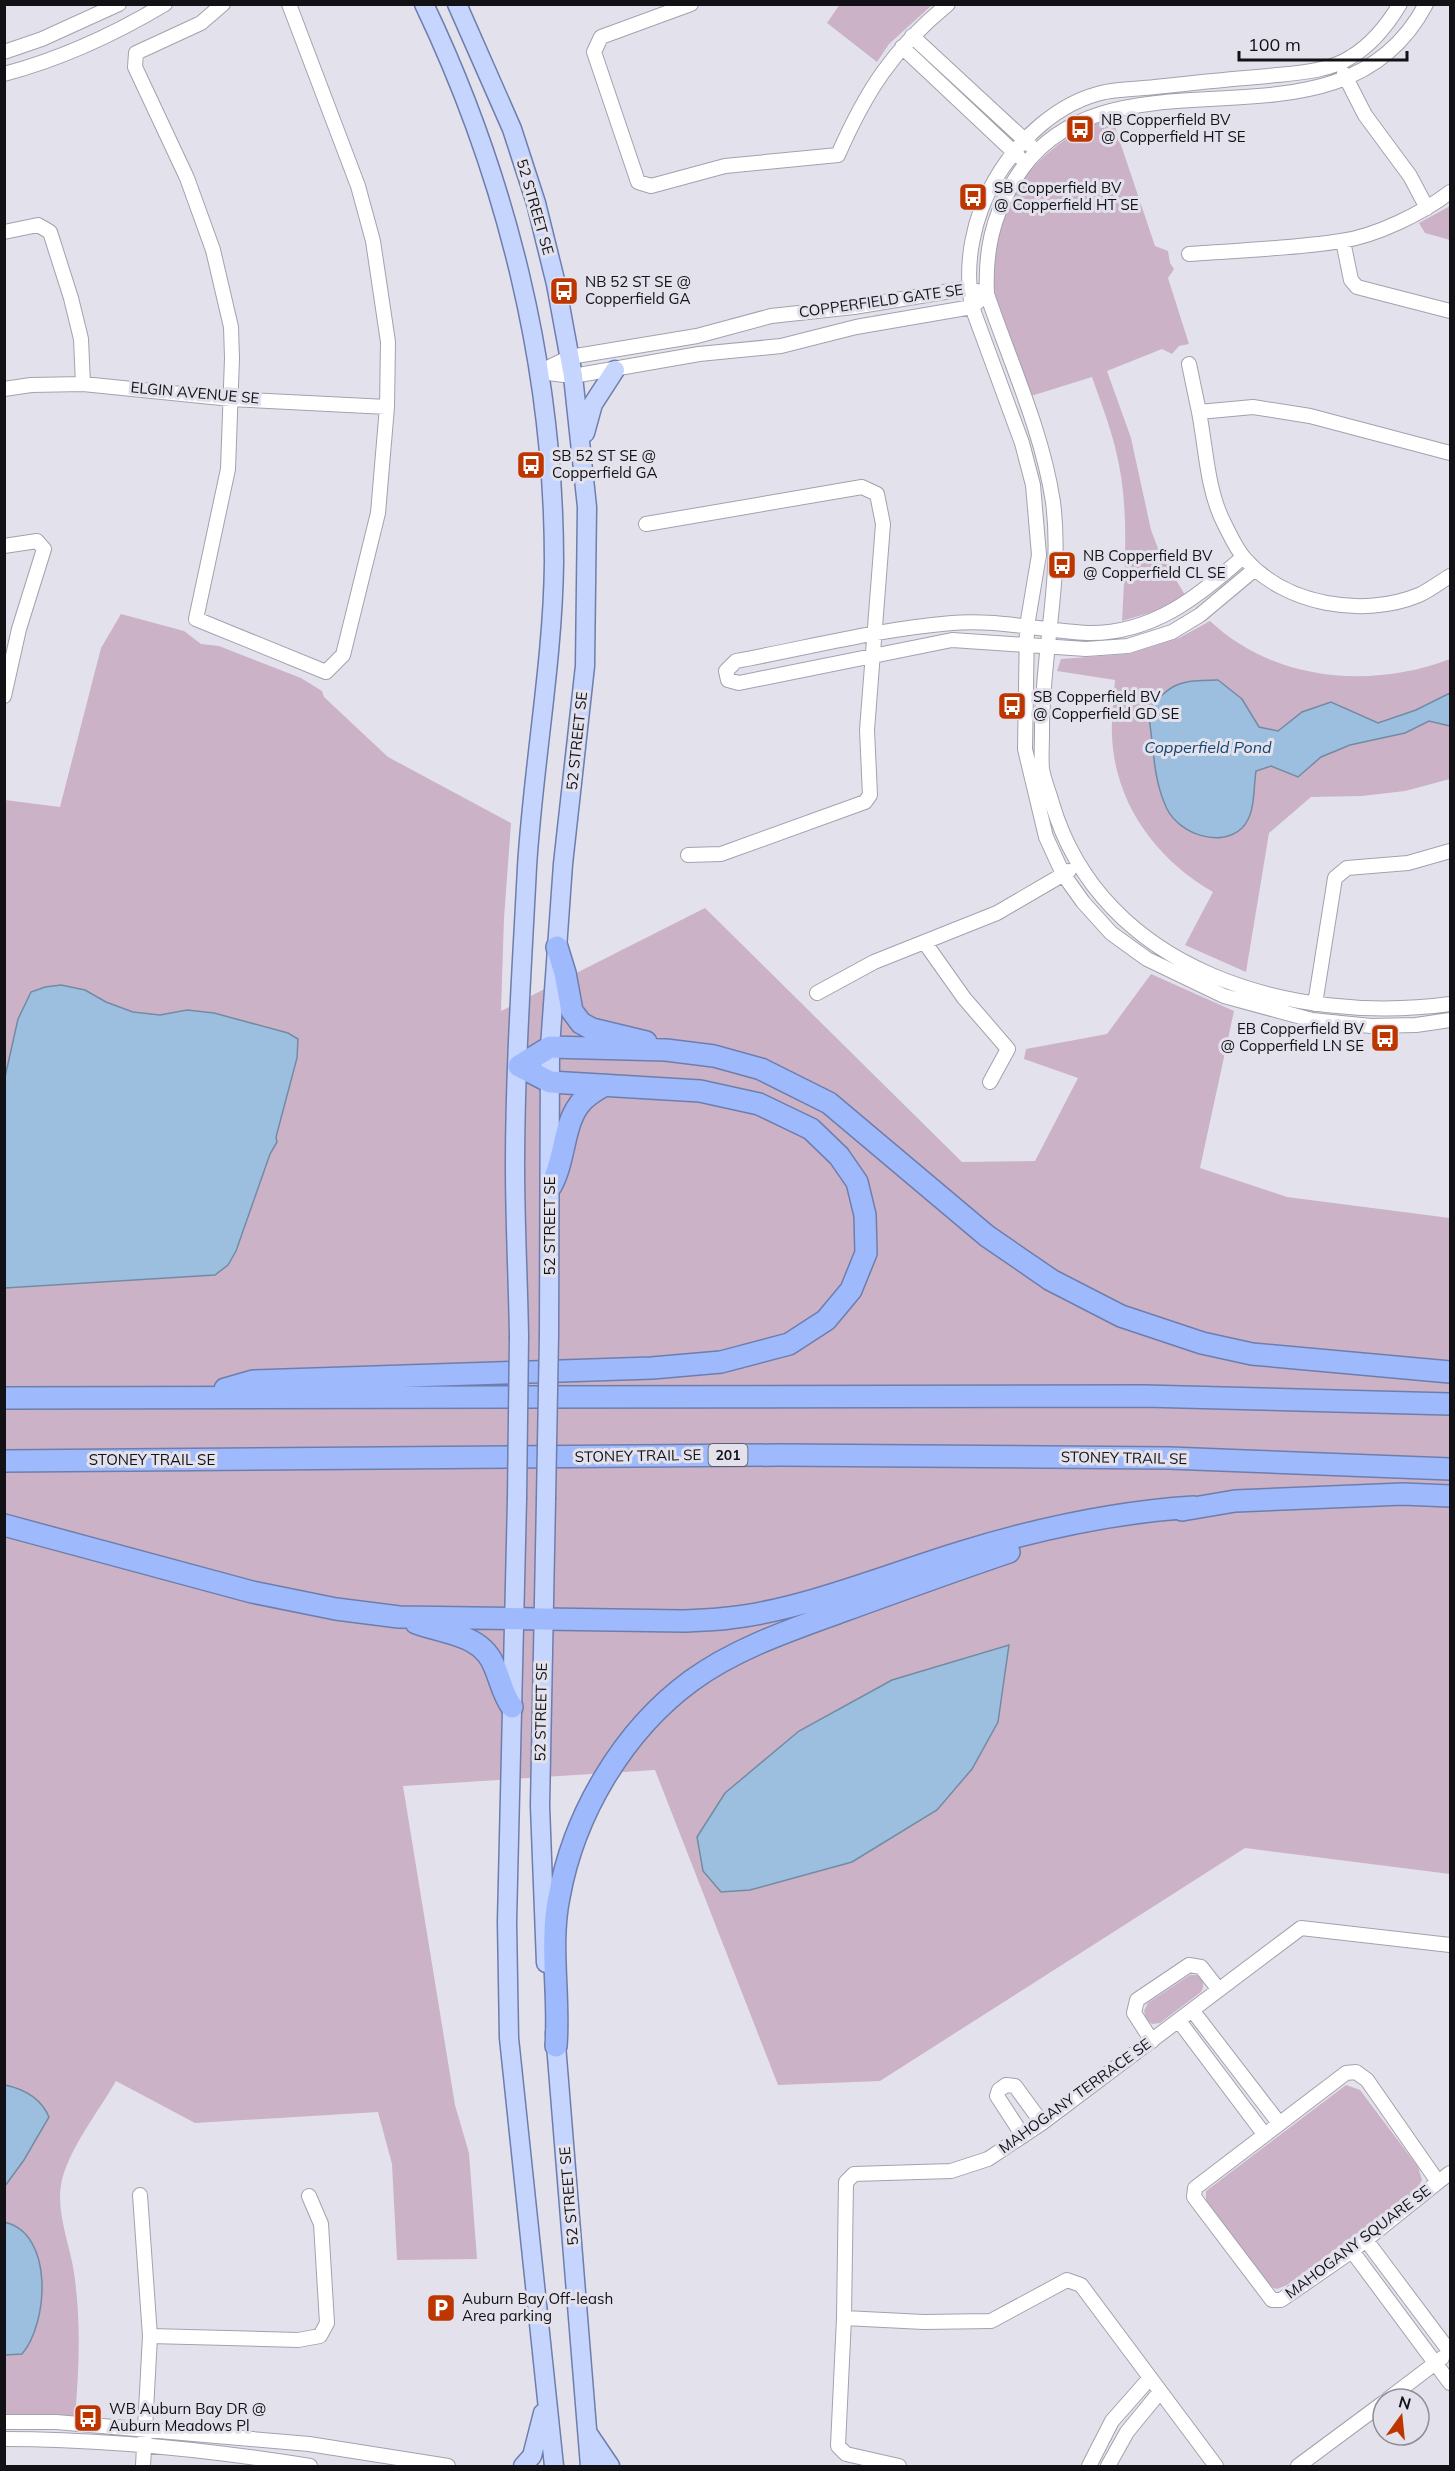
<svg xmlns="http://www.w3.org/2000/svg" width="1455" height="2471" font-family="Mulish,sans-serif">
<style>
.green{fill:#ccb2c7}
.water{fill:#9cbfdf;stroke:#738ba2;stroke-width:1.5}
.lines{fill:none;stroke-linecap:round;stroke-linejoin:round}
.minor-casing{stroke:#a3a2ac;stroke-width:16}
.major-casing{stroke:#6e7eac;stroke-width:21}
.highway-casing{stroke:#6e7eac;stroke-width:24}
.minor{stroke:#fff;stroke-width:14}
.major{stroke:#c5d5fe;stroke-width:18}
.highway{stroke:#9fb9fd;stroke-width:21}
.major-bridge-casing{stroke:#6e7eac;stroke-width:21;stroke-linecap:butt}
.major-bridge{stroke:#c5d5fe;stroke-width:18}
.labels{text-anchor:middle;stroke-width:6;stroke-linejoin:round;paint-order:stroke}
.shield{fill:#e3e2ec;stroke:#515056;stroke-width:1.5}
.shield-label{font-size:14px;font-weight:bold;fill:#121115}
.poi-label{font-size:15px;fill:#121115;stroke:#e3e2ec;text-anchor:start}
.street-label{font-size:15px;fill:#121115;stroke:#e3e2ec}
.water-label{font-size:16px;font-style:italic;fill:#0f4670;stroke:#e3e2ec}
</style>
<rect width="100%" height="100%" fill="#e3e2ec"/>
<path class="green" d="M840 4H932V5L889 44 877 62 827 23Z
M1112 118 1155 246 1168 251 1170 263 1174 269 1168 278 1189 344 1179 346 1172 354 1162 349 1107 371 1131 438 1151 530 1159 551 1185 595 1156 611 1122 621C1125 563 1130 504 1115 447 1109 423 1100 400 1092 377L1031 396C1018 362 1001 327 995 292 982 213 1038 139 1112 118Z
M1450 206V240L1425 233 1419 223Z
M121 614 184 631 201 644 219 646 301 678 322 691 324 697 388 757 511 823 504 918 501 1011 705 908 962 1162 1035 1161 1078 1078 1024 1059 1026 1049 1107 1034 1151 974 1234 1011 1200 1168 1287 1197 1450 1218V1874L1245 1848 880 2081 778 2085 655 1770 403 1786 455 2105 469 2153 477 2259 397 2260 392 2164 378 2112 195 2123 116 2081C99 2111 67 2151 61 2185 56 2216 72 2249 75 2280 81 2326 79 2371 75 2417L5 2416V800L60 807 101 648Z
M1210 621C1275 682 1371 689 1450 659V779L1405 791 1362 796 1311 797 1269 833 1246 972 1185 945 1213 892C1156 859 1115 804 1112 736 1111 718 1114 698 1115 680L1057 671 1061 659 1129 654 1179 638Z
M1190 1975H1197C1204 1979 1205 1986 1201 1992L1160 2023 1152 2024 1146 2019 1144 2011 1148 2003Z
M1346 2085 1360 2090 1418 2167 1422 2180 1417 2189 1287 2285 1277 2289 1271 2287 1206 2202V2191Z"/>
<path class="water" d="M1218 680 1242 699 1259 727 1278 731 1302 712 1331 702 1378 723 1416 710 1450 693V726L1429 721 1405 733 1350 745 1321 757 1298 777 1271 766 1256 771C1253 789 1256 814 1242 828 1220 849 1179 833 1167 809 1152 778 1154 744 1148 711 1171 681 1181 681 1218 680Z
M61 985 85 990 106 1002 133 1012 160 1015 187 1010 214 1013 288 1033 298 1039 297 1058 276 1137 277 1142 270 1154 236 1251 228 1265 215 1275 5 1288V1077L18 1019 31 992 45 987Z
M1009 1645 998 1722 972 1769 937 1810 852 1862 750 1890 721 1892 703 1871 697 1837 725 1793 799 1731 892 1680Z
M5 2085C24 2089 41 2098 49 2117L24 2160 5 2186Z
M4 2222C55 2233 48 2324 22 2354L5 2355Z"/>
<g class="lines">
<g class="minor-casing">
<path id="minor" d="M223 4 201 23 136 53 135 67 187 178 213 250 231 327 232 358 228 469 196 619 326 672 343 655 378 513 387 407 388 342 373 241 358 186 289 4
M691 4 601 37 594 52 638 182 651 186 725 166 838 155C866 91 893 49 948 4
M1400 4C1388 24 1371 45 1351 57 1328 72 1295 73 1268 76 1230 79 1192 83 1155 87 1139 89 1121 89 1105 92 1058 102 1018 140 995 180 973 217 964 265 972 307L1022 443 1033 485 1039 555 1027 626 1025 749 1046 837 1063 874 1083 902 1111 933 1147 959 1224 996 1312 1020 1371 1026 1416 1025 1450 1020
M1426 4C1338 172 1104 29 1014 181 992 217 985 253 987 294 1010 362 1042 430 1053 502 1063 578 1041 657 1042 734 1042 745 1041 758 1042 769 1044 781 1049 792 1052 803 1102 972 1293 1025 1450 1004
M912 36 1030 145
M902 47 1019 157
M4 52 42 39 119 4
M4 74C61 59 115 34 165 4
M1344 74 1365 115 1410 176 1427 208
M4 232 38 225 50 232 71 298 81 339 83 384
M1343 241 1351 280 1357 287 1450 311
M1189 254C1239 250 1291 249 1341 241 1376 236 1423 213 1450 192
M1189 364 1199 412
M541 371 570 357 697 336 771 316 854 307 969 288 977 291
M539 372 573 376 699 354 781 346 856 327 972 307 979 301
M4 389 31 385 83 384 231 399 387 407
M1450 453 1310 416 1253 407 1199 412C1206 448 1207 490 1224 523 1230 535 1236 549 1245 559 1286 605 1363 618 1419 595 1430 590 1440 582 1450 576
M646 524 862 487 877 494 883 524 867 730 870 795 865 802 721 854 688 855
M4 546 37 541 44 549 19 629 4 696
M1243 557C1198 597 1152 634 1088 633 1043 631 997 619 952 623 879 629 807 648 736 661L726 671 728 680 739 683 952 640 1086 649 1128 646 1172 632 1200 615 1255 569
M925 943 964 998 1008 1049 990 1082
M817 993 874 962 997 913 1069 871
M1315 1004 1335 878 1347 868 1408 863 1450 851
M1192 2010 1279 2123
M1179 2021 1264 2134
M1152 2041 1134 2013 1137 2000 1189 1965 1201 1967 1219 1990
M1356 2072 1367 2080 1438 2182 1352 2251 1281 2300H1272L1194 2197 1195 2188 1346 2073Z
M1023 2136 997 2096 999 2090 1006 2085 1015 2086 1042 2123
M1438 2182 1450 2173
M140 2195 150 2336 143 2466
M1366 2240 1450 2352
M1352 2251 1450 2383
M844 2318 838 2446 846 2454 899 2466
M150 2336 298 2340 320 2336 327 2323 321 2224 309 2196
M1388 2399 1442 2358
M4 2422H56L309 2444 448 2466
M4 2439C107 2439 210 2450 310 2466
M1089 2466 1112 2421 1149 2379
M1108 2466 1127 2432 1159 2393
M1216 2466 1081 2285 1067 2280 991 2321 924 2322 844 2318 846 2182 854 2174 951 2171 988 2159 1042 2123 1301 1928 1450 1945
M1298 2466 1383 2403"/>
</g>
<g class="major-casing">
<path id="major" d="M424 4C507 178 554 369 554 562 553 662 533 767 527 867 522 966 515 1067 515 1166 515 1222 518 1279 519 1336
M457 4 512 129 536 203 556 284 573 376 587 507 585 666 563 864 550 1047 549 1335
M585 433 593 404 615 370
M517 1499 507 1922 509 2038 554 2466
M546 1499 540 1806 546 1963
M555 2032 590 2466
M589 2435 610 2466
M523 2466 532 2456 543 2413"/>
</g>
<g class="highway-casing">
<path id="highway" d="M557 947 565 973 572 1011 581 1023 592 1029 646 1042
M519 1066 550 1047 666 1050 714 1056 761 1069 829 1103 987 1236 1051 1280 1121 1316 1202 1343 1252 1354 1450 1372
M551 1186C565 1161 563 1126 579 1105 585 1096 596 1090 605 1085
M225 1389 253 1381 652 1368 721 1362 789 1344 826 1320 851 1290 866 1253 865 1215 857 1182 839 1156 811 1129 759 1104 700 1091 550 1082 519 1066
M4 1398 1144 1396 1450 1404
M4 1461 780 1455 1169 1458 1450 1469
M1182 1510 1235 1501 1403 1494 1450 1496
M4 1525 252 1592 336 1609 399 1617 684 1621C699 1620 715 1620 729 1618 803 1610 890 1574 962 1552 1037 1529 1115 1512 1194 1507
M416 1623C446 1634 483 1634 495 1668 501 1682 503 1695 512 1707
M556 2046C560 1997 549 1945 559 1897 574 1814 623 1731 691 1681 736 1648 791 1630 843 1611 898 1591 953 1571 1009 1552"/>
</g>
<use href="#minor" class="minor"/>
<use href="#major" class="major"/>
<use href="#highway" class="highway"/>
<g class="major-bridge-casing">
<path id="major-bridge" d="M517 1499 519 1336
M546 1499 549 1335"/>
</g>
<use href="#major-bridge" class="major-bridge"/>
</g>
<defs>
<g id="bus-square" transform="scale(1.5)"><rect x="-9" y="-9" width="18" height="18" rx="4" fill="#bd3600" stroke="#e3e2ec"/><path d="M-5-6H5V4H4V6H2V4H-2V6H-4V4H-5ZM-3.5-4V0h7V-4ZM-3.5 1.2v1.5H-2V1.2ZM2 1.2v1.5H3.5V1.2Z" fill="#fff"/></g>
<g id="parking-square" transform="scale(1.5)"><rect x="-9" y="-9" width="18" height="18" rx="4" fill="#bd3600" stroke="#e3e2ec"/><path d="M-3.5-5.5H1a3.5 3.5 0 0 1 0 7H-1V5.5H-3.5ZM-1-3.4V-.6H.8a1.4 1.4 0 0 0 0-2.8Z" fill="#fff"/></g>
</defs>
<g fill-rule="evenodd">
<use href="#bus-square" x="1080" y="129"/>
<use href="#bus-square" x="973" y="197"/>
<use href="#bus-square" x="564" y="291"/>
<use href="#bus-square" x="531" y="465"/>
<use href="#bus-square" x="1062" y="565"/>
<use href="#bus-square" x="1012" y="706"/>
<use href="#bus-square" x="1385" y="1038"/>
<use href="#parking-square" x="441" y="2308"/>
<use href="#bus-square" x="88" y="2418"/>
</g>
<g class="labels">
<rect class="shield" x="708.5" y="1444" width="39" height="22" rx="4.5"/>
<g class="shield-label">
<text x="728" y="1460">201</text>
</g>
<g class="poi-label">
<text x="1101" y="125">NB Copperfield BV<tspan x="1101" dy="17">@ Copperfield HT SE</tspan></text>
<text x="994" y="193">SB Copperfield BV<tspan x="994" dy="17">@ Copperfield HT SE</tspan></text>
<text x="585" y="287">NB 52 ST SE @<tspan x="585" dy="17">Copperfield GA</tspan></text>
<text x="552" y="461">SB 52 ST SE @<tspan x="552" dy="17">Copperfield GA</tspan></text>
<text x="1083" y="561">NB Copperfield BV<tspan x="1083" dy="17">@ Copperfield CL SE</tspan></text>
<text x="1033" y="702">SB Copperfield BV<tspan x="1033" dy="17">@ Copperfield GD SE</tspan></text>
<text x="1364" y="1034" text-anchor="end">EB Copperfield BV<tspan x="1364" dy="17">@ Copperfield LN SE</tspan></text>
<text x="462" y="2304">Auburn Bay Off-leash<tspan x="462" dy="17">Area parking</tspan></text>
<text x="109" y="2414">WB Auburn Bay DR @<tspan x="109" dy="17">Auburn Meadows Pl</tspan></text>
</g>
<g class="street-label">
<text transform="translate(535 207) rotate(74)" y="5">52 STREET SE</text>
<text transform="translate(881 301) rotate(-8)" y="5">COPPERFIELD GATE SE</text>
<text transform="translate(195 393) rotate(5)" y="5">ELGIN AVENUE SE</text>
<text transform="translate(577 741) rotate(-84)" y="5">52 STREET SE</text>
<text transform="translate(550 1226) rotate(-90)" y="5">52 STREET SE</text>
<text transform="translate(638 1456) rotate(-1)" y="5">STONEY TRAIL SE</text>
<text transform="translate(1124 1458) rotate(1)" y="5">STONEY TRAIL SE</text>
<text x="152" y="1465">STONEY TRAIL SE</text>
<text transform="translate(541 1712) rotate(-89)" y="5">52 STREET SE</text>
<text transform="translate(1075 2096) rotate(-36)" y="5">MAHOGANY TERRACE SE</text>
<text transform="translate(569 2196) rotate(-95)" y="5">52 STREET SE</text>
<text transform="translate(1358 2242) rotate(-37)" y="5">MAHOGANY SQUARE SE</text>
</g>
<g class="water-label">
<text x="1208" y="753">Copperfield Pond</text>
</g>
</g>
<rect width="1455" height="2471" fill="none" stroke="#121115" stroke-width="12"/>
<g transform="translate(1401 2417) rotate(15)"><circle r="28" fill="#e3e2ec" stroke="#8f8e96" stroke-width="1.5"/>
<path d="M0-4.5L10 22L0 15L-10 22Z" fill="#bd3600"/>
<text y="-9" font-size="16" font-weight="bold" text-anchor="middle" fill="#121115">N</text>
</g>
<path d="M1239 51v9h168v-9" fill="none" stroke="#121115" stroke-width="3"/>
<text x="1248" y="51" font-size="18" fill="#121115" stroke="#e3e2ec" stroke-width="4.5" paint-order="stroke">100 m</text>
</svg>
